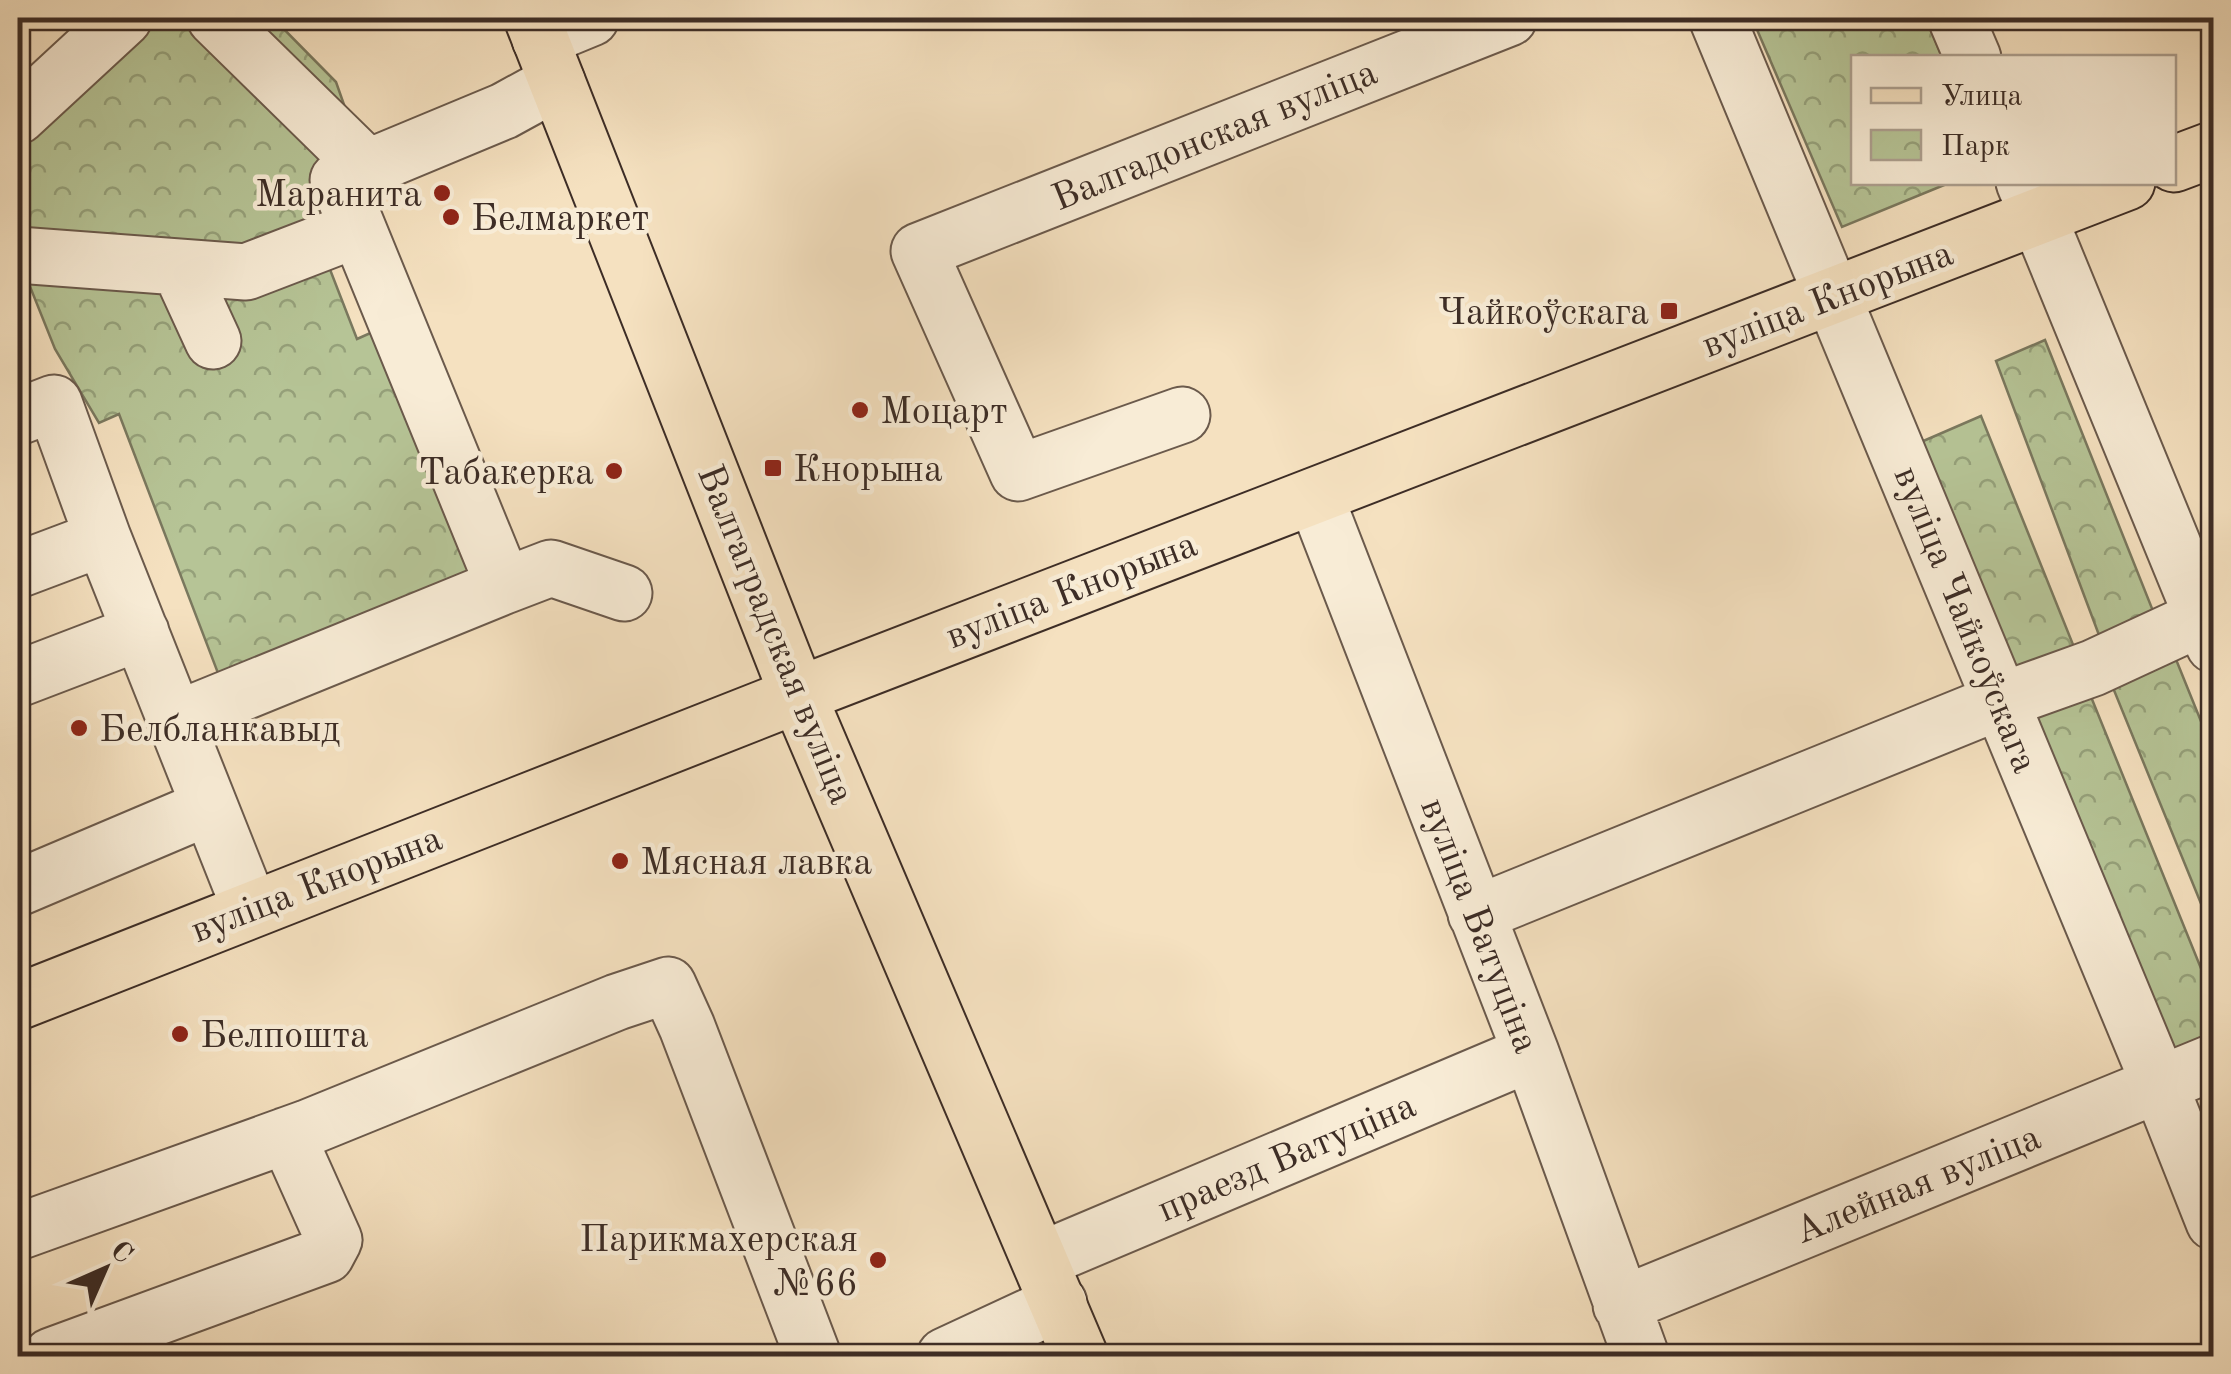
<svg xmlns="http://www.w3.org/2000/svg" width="2231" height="1374" font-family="'Old Standard TT',serif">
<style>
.park{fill:url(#park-crowns);stroke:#7a785e;stroke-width:2.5}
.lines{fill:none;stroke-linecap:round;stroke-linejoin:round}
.minor-casing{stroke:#6b5a4c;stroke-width:59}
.major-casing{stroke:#3d2d26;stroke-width:59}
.minor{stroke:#f8ecd6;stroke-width:55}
.major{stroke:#f5e1c0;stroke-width:55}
.poi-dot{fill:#8f2418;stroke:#f8ecd6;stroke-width:4}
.labels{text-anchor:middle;stroke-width:9;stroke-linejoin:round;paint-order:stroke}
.street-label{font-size:38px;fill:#3d2d26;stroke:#f8ecd6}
.poi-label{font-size:38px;fill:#3d2d26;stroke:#f8ecd6;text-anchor:start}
</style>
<defs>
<pattern id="park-crowns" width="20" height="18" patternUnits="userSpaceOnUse" patternTransform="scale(2.5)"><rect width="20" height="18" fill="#b6c496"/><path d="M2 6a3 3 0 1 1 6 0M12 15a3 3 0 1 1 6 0" fill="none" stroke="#95a07a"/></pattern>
</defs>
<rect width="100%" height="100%" fill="#f5e1c0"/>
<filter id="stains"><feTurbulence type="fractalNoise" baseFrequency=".002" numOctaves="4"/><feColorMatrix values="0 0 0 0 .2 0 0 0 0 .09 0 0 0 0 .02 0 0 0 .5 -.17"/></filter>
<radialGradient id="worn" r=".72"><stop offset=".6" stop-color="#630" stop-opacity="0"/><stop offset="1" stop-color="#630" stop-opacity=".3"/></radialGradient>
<path class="park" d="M113 18H273L336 82 372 184 324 254 357 339 384 327 486 577 221 681 119 414 99 423 55 349 27 279 18 282V95Z
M1752 18H1926L1942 57 1854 58V182L1949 183 1842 227Z
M2045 340 2157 621 2102 643 1996 361Z
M1981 416 2078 657 2011 687 1921 442Z
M2173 652 2213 751V933L2109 678Z
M2085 682 2213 998V1047L2162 1068 2017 710Z"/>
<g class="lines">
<g class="minor-casing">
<path id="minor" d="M215 18 368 168
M1717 18 2159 1083 2214 1222
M1956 18 1973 58
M540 39 591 18
M18 116 124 18
M2024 182 2214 645
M18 255 246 272 358 229
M179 267 213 341
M1182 415 1018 473 919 251 1509 18
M18 417 54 403 103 538 18 570
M1315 496 1531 1053 1641 1356
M103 538 250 908
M504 586 551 568 624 593
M18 679 141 632
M175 720 504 586 338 180 504 111 557 82
M18 888 209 807
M1476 914 2001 701 2093 668 2214 612
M18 1232 307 1128 617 1002 668 985 687 1027 813 1356
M1041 1260 1531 1053
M1621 1305 2214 1062
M51 1356 326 1255 334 1240 287 1135
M945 1356 1059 1303"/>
</g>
<g class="major-casing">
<path id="major" d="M532 18 798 695 1080 1356
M2174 164 2214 149
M18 1002 798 695 2127 182"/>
</g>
<use href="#minor" class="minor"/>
<use href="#major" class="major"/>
</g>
<g class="poi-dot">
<circle cx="442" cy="193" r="10"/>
<circle cx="451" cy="217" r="10"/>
<rect x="1659" y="301" width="20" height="20" rx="5"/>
<circle cx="860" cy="410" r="10"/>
<rect x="763" y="458" width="20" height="20" rx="5"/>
<circle cx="614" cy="471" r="10"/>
<circle cx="79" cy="728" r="10"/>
<circle cx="620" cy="861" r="10"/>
<circle cx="180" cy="1034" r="10"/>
<circle cx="878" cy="1260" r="10"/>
</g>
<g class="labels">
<g class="street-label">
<text transform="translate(1214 134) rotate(-22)" y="13">Валгадонская вуліца</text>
<text transform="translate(1827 298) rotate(-21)" y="13">вуліца Кнорына</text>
<text transform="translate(1071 589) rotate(-21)" y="13">вуліца Кнорына</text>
<text transform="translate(1967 619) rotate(68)" y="13">вуліца Чайкоўскага</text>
<text transform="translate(777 634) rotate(68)" y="13">Валгаградская вуліца</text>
<text transform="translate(316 883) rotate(-21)" y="13">вуліца Кнорына</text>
<text transform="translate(1481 925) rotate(69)" y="13">вуліца Ватуціна</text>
<text transform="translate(1286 1156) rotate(-23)" y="13">праезд Ватуціна</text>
<text transform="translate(1917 1183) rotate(-22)" y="13">Алейная вуліца</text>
</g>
<g class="poi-label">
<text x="422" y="206" text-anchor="end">Маранита</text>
<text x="471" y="230">Белмаркет</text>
<text x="1649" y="324" text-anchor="end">Чайкоўскага</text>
<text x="880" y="423">Моцарт</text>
<text x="793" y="481">Кнорына</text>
<text x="594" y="484" text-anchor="end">Табакерка</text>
<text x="99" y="741">Белбланкавыд</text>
<text x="640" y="874">Мясная лавка</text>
<text x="200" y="1047">Белпошта</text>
<text x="858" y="1251" text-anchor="end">Парикмахерская<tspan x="858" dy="44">№66</tspan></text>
</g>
</g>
<rect width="2231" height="1374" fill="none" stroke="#f5e1c0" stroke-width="60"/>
<rect x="20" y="20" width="2191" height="1334" fill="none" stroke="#3d2d26" stroke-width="5"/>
<rect x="30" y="30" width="2171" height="1314" fill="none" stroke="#3d2d26" stroke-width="2.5"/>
<rect x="1851" y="55" width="325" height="130" fill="#f8ecd6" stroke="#ada090" stroke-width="2.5"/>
<rect x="1871" y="88" width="50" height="15" fill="#f5e1c0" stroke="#ada090" stroke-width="2.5"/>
<text x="1941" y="105" font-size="30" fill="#3d2d26">Улица</text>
<rect x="1871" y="130" width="50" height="30" fill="url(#park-crowns)" stroke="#ada090" stroke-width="2.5"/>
<text x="1941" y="155" font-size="30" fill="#3d2d26">Парк</text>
<g transform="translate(105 1269) rotate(45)" stroke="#f8ecd6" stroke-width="8" paint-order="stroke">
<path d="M0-8L18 38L0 25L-18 38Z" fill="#3d2d26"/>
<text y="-15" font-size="28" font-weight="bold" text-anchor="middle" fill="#3d2d26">С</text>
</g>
<rect width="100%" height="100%" filter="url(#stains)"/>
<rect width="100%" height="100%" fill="url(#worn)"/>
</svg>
